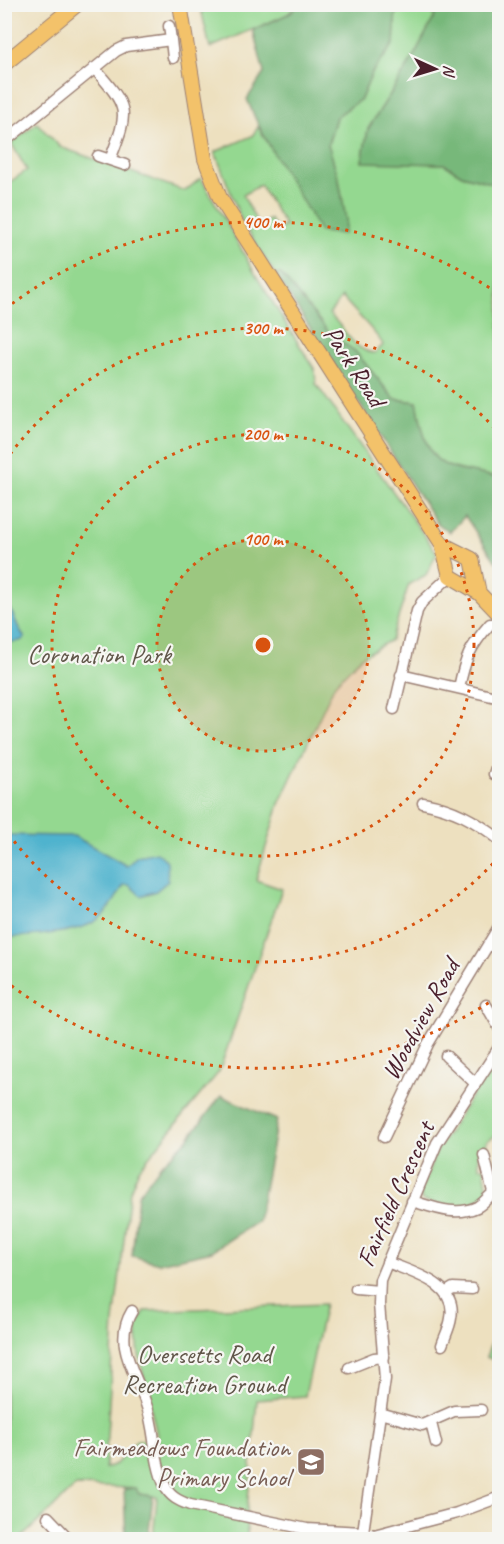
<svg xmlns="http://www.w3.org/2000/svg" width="504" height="1544" font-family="Caveat,sans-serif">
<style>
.green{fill:#94d890;stroke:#6f7c5e;stroke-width:1.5;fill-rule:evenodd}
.forest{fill:#77b87a;stroke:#606c52;stroke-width:1.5}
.water{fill:#4fb3ce;stroke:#4c697c;stroke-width:1.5}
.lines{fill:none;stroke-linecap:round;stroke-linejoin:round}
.minor-casing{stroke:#9c8075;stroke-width:13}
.major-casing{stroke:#9c8075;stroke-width:16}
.highway-casing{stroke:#9c8075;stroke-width:17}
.minor{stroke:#fff;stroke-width:10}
.major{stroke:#f3c26a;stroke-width:14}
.highway{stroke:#f3c26a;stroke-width:15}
.ring{fill:none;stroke:#d8530f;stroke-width:3;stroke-dasharray:3 6}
.labels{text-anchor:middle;stroke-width:4.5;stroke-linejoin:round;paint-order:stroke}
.street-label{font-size:26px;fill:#4a1f2b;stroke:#f6f6f2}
.park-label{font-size:26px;fill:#605649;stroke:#f6f6f2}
.education-label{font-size:26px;fill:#785e54;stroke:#f6f6f2;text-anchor:end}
.centre{fill:#d8530f;stroke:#f6f6f2;stroke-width:3}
.ring-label{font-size:18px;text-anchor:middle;font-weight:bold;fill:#d8530f;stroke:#f6f6f2;stroke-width:4.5;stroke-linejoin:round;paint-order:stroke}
</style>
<rect width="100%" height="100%" fill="#f6f6f2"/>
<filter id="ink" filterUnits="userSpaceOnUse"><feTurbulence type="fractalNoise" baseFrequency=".0167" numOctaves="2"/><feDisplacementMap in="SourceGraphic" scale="12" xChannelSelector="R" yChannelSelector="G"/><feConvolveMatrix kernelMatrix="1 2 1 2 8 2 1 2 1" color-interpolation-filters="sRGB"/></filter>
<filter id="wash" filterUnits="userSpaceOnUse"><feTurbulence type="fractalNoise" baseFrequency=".008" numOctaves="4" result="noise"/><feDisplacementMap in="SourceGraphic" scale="24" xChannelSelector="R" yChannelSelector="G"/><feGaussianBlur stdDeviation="1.35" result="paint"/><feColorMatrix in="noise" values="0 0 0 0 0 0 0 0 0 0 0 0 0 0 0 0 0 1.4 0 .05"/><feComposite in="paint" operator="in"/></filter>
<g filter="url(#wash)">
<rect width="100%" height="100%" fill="#ede0bf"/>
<path class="green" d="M200 5H300L286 15 210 48Z
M396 5H420L435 16 410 63 368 129 362 161 444 164 462 175 499 185 500 462 493 477C478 472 456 472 442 463 424 452 421 421 417 402L394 399 355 351 332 336 275 274 242 222 215 152 252 136 258 127 295 185 320 232 344 233 346 220 339 180 328 145 336 117 361 99 373 71 394 44ZM260 185 285 225 278 230 270 219 259 226 243 195ZM342 297C351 308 380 336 383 345L375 353C353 352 345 327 329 314Z
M37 123 60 147 185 191 201 178 257 277 315 370 316 384 437 553 426 575 409 584 391 640 361 657 335 684 279 804 256 880 282 889 219 1072 139 1169 130 1191 114 1322 105 1468 116 1464 137 1440H158L139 1355 136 1325 145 1311 325 1304 305 1396 257 1400 246 1521 248 1539H153L157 1497 139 1494 135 1488 76 1486 20 1539H5L4 186 27 170 11 143Z
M496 1058 499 1060V1133L487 1141 485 1150 478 1153 479 1167H484L488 1193 463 1209 423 1201 419 1194 437 1150Z
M499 1322V1362L486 1357Z"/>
<path class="forest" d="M300 5H396L394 44 373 71 361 99 336 117 328 144 339 180 346 220 344 234 320 232C296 187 265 146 247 99L264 73 253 30 286 15Z
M420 5H499V185L462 175 444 164 362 162 368 129 410 63 435 16Z
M275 274H281L332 336 355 351 394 399 417 402C421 420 424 452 442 463 455 472 477 472 493 477L499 462 500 556 496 562 465 516 450 532 437 523Z
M221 1096 277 1120 258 1221 212 1251 159 1263 132 1256 138 1195 160 1166 187 1140Z
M136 1488 139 1494 153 1496 148 1539H126L124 1489Z"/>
<path class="water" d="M4 602C16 613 15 626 25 638L20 641 5 643Z
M4 835 74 836 127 866 137 856 157 852 167 861 168 881 156 891 141 896 129 885H124C116 898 108 914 94 922 76 933 26 937 5 937Z"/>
</g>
<g filter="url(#ink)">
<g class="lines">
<g class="minor-casing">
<path id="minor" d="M169 26 171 40
M94 68C130 109 129 110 110 160
M4 142 116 51 126 46 171 40 173 58
M98 156 125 165
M401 675 500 698
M459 688C465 658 470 647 490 624
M394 709 417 611 422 602 450 576
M494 774 500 756
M423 803C454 809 475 820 500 840
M486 1005 500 1029
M446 1056 475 1083
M384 1137 428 1044 500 925
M484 1155 493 1192
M412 1201C433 1207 455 1217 477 1207 486 1202 490 1193 500 1189
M387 1262C412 1273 458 1283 451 1318 450 1327 445 1336 442 1345
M356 1289 379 1291
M445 1293 453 1288 472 1289
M132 1311C112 1344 136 1373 146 1404 156 1430 153 1460 165 1486 170 1497 179 1501 190 1505L307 1529 363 1532 374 1535 457 1513 500 1497
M349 1368 374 1358 384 1357
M380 1413 422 1425 454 1411 481 1410
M431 1423 436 1443
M48 1517 70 1540
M363 1532 385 1379 379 1304 380 1280 437 1143 500 1046"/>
</g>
<g class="major-casing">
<path id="major" d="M180 4 205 159 220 198 442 544 472 559 479 593
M442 544 450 576 479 593 500 615"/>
</g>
<g class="highway-casing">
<path id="highway" d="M4 64 77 4"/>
</g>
<use href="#minor" class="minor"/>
<use href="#major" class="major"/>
<use href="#highway" class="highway"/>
</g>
</g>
<circle cx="263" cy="645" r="106" fill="#d8530f" fill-opacity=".12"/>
<g class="ring">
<circle cx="263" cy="645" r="106"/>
<circle cx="263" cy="645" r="211"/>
<path d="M499 857A317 317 0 0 1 5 829M5 461A317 317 0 0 1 499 433"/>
<path d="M496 998A423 423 0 0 1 5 981M5 309A423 423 0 0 1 496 292"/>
</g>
<defs>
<g id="school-square" transform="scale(1.5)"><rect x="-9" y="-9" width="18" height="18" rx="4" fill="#8d6e63" stroke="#f6f6f2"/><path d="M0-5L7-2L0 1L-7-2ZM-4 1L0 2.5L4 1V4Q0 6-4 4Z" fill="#fff"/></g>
</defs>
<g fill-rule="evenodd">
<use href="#school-square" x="311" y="1462"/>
</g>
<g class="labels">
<g class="street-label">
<text transform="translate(355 366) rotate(57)" y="9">Park Road</text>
<text transform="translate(420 1019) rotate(-61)" y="9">Woodview Road</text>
<text transform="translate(395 1194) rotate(-66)" y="9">Fairfield Crescent</text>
</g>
<g class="park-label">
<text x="99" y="663">Coronation Park</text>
<text x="204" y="1363">Oversetts Road<tspan x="204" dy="30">Recreation Ground</tspan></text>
</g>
<g class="education-label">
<text x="290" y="1456">Fairmeadows Foundation<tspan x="290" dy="30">Primary School</tspan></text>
</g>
</g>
<circle cx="263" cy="645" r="9" class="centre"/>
<g class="ring-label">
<text x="263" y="228">400 m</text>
<text x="263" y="334">300 m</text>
<text x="263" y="440">200 m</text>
<text x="263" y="545">100 m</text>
</g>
<rect width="504" height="1544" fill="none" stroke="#f6f6f2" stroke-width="24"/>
<g transform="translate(435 69) rotate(94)" stroke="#f6f6f2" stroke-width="4.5" paint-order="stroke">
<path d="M0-4.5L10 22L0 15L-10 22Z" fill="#4a1f2b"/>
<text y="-9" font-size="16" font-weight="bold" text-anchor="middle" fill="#4a1f2b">N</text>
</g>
</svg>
